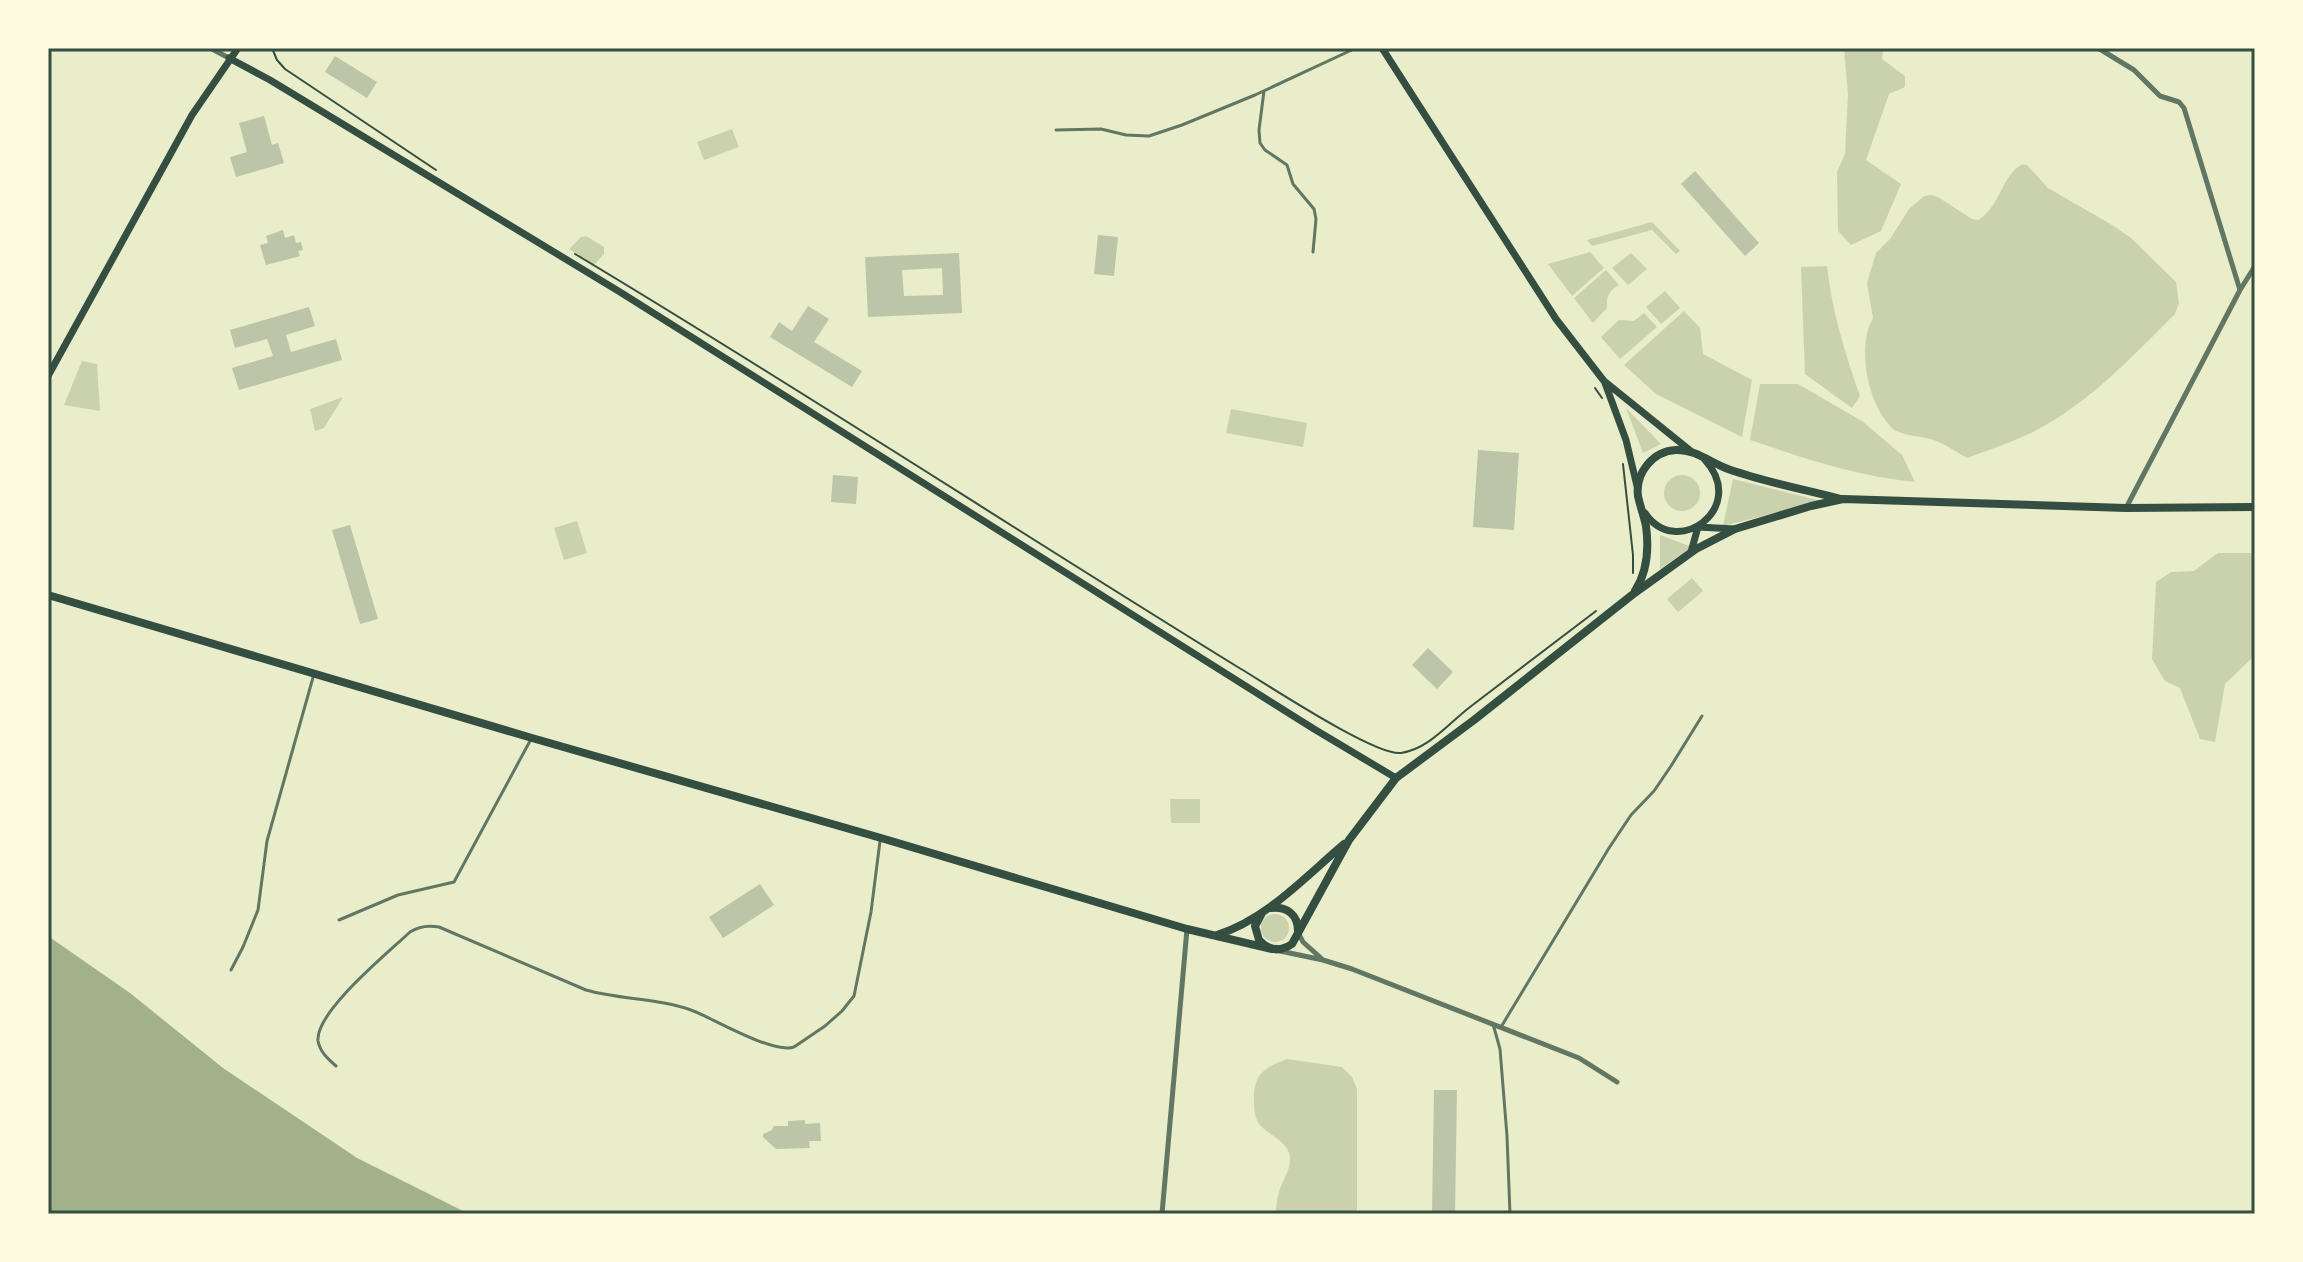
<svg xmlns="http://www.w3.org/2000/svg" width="2303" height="1262" font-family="Arial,sans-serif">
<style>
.green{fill:#cad2ad}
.water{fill:#a3b18a}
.building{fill:#bcc5a7;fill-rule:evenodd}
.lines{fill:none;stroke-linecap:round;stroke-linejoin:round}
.path{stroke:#344e41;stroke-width:2}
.service{stroke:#617663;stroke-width:3}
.minor{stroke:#617663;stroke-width:5}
.secondary{stroke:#344e41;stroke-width:7}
.primary{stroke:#344e41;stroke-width:8}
.neatline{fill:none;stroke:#344e41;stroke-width:3}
</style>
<rect width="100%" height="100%" fill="#e9edc9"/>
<path class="green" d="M1844 48H1883L1882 59 1905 76V87L1889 94 1866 160 1901 184 1881 231 1851 245 1838 231 1837 172 1845 154 1848 94Z
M732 129 739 147 704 160 697 142Z
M2023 164 2027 165 2048 188 2112 225 2131 238 2176 282 2179 303 2175 314C2131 358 2087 405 2031 433 2010 443 1988 450 1967 458 1956 452 1945 444 1934 440 1921 436 1901 436 1892 428 1868 405 1856 347 1873 318L1867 283 1876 253 1890 239 1909 209 1924 196 1931 195 1938 197 1972 219 1978 220C2000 208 2001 175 2023 164Z
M1652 222 1680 251 1676 254 1652 230 1592 246 1587 240Z
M586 236 604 247V254L594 265 569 249 581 237Z
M1590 252 1604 268 1572 296 1548 264Z
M1631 253 1647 269 1628 285 1612 268Z
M1827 266C1832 312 1845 353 1860 396L1852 408 1805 374 1801 267Z
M1606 270 1619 285C1609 290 1606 297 1607 308L1593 323 1574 298Z
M1665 291 1680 308 1661 324 1646 307Z
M1684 311 1700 328 1703 354 1752 380 1742 437 1656 394 1624 365Z
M1644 313 1657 327 1620 359 1601 337 1619 320 1634 321Z
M82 361 97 364 100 411 64 405Z
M1760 384H1798L1862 421 1902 455 1915 482C1856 476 1806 459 1750 440Z
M343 397 324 428 315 431 310 409Z
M1626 408 1661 444 1643 453Z
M1231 409 1307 423 1303 447 1226 433Z
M1664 493a18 18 0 1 1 36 0a18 18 0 1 1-36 0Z
M1733 479 1821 501 1723 526Z
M577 521 587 553 564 560 554 528Z
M1660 535 1692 547 1660 569Z
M2218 553H2255V655L2225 684 2215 742 2200 739 2180 688 2165 681 2152 659 2156 582 2171 572 2194 571Z
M1692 578 1703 591 1678 612 1667 599Z
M1170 799H1200V823H1171Z
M1261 928a14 14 0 1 1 28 0a14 14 0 1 1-28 0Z
M1287 1059 1342 1067 1352 1077 1357 1089V1214H1276C1276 1205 1277 1197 1280 1189 1284 1177 1293 1166 1289 1153 1285 1141 1271 1136 1262 1127 1256 1121 1254 1113 1254 1104 1253 1076 1261 1069 1287 1059Z"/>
<path class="water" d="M48 936 130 993 223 1068 357 1158 469 1214H48Z"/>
<path class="building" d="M335 56 377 82 367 98 325 72Z
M264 116 272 145 278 143 284 163 236 177 230 157 247 152 239 123Z
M1695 171 1759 243 1745 256 1681 184Z
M283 230 285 238 294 235 296 243 301 242 303 250 298 251 300 256 266 265 260 245 268 243 266 236Z
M1098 235 1118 237 1114 276 1094 274Z
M959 253 962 313 868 317 865 257ZM942 268 943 295 904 296 902 270Z
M808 306 829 319 814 342 862 371 852 387 770 337 779 322 792 331Z
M309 307 315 326 286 335 291 352 336 339 342 360 239 390 232 368 273 356 267 339 235 348 230 330Z
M1478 450 1519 453 1514 530 1473 527Z
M833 475 858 477 856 504 831 502Z
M350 525 378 619 360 624 332 530Z
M1428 648 1453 672 1437 689 1412 665Z
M760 884 774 905 723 938 709 917Z
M1434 1090H1457L1455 1214H1432Z
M805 1120V1124L820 1123 821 1141H809L810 1148 776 1149 763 1137V1134L772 1130 774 1126H788V1121Z"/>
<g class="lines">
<path class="path" d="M272 48 277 60 285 69 436 170
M575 254C799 388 1018 532 1241 669 1268 685 1375 756 1401 753 1429 749 1449 723 1470 707 1512 675 1554 643 1596 611
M1595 388 1602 398
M1623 464 1633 555V573"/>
<path class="service" d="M1264 91 1259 130 1260 143 1265 150 1287 165 1293 184 1314 209 1316 219 1313 252
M1056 130 1101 129 1126 135 1149 136 1182 125 1255 95 1356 48
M339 920 398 895 454 882 530 741
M231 970 243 947 258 910 267 841 314 674
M1493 1024 1500 1049 1507 1136 1510 1214
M1501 1027 1609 848 1631 815 1654 791 1671 766 1702 716
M336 1066C328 1059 320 1052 318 1041 315 1012 389 952 410 932 419 926 428 925 439 927L586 990C621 1000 662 998 696 1012 717 1021 774 1054 794 1047L825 1026 842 1011 854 996 871 912 880 841"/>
<path class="minor" d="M210 48 229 58
M2098 48 2134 70 2160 96 2179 102 2184 108 2240 290
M2126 508 2240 290 2255 266
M1298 932 1303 942 1322 959
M1280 951 1323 960 1352 969 1579 1058 1617 1082
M1162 1214 1187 929"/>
<path class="secondary" d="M1382 48 1556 319 1604 381 1692 452
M229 58 270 80 620 292 1314 729 1396 778
M48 376 192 115 238 48
M1605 383 1626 440 1637 486
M1645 513C1676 560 1749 508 1705 460
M1698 527 1735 529
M1691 552 1698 527"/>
<path class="primary" d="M1635 591C1647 572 1649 548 1646 526 1644 516 1640 506 1638 496 1635 473 1653 451 1676 450 1695 449 1711 463 1728 469 1764 482 1803 489 1841 499
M48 595 532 738 881 838 1187 929 1272 949
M1271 908C1287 906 1298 915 1298 931
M1262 913 1255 926 1259 940C1269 951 1280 952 1292 944L1349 840 1396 778 1474 720 1632 595 1696 549 1735 529 1811 506 1843 499 2126 508 2255 507
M1217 935C1267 919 1305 877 1344 844"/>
</g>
<rect width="2303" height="1262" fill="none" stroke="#fefae0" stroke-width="100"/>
<rect x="50" y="50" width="2203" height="1162" class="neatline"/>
</svg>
